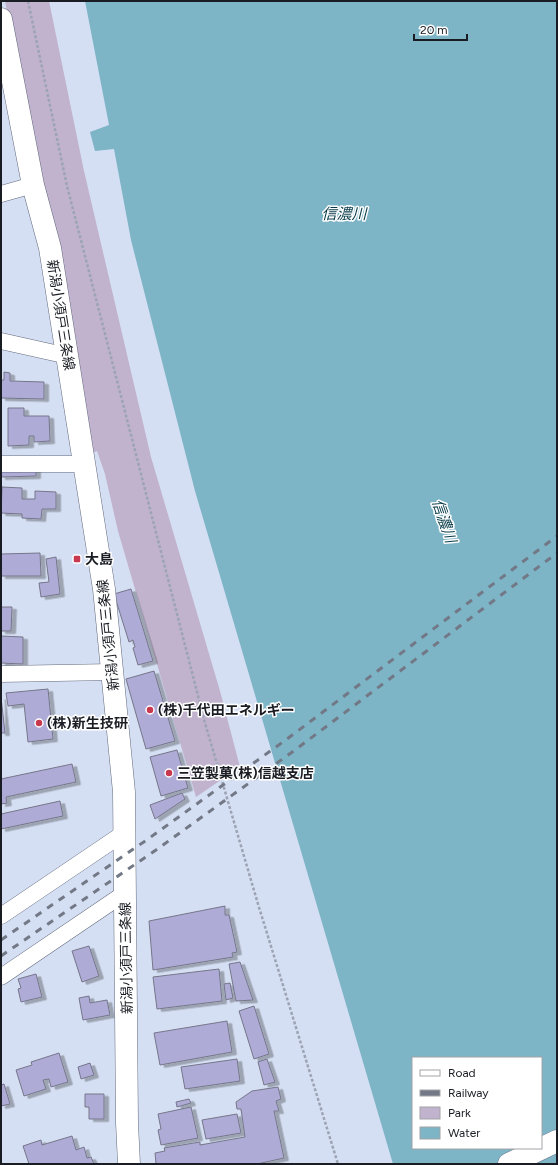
<svg xmlns="http://www.w3.org/2000/svg" width="558" height="1165" font-family="Figtree,'Noto Sans JP',sans-serif">
<style>
.green{fill:#c1b2cd}
.water{fill:#7db4c6;fill-rule:evenodd}
.building{fill:#aeabd7;stroke:#767689;filter:url(#shadow)}
.lines{fill:none;stroke-linecap:round;stroke-linejoin:round}
.minor-casing{stroke:#626a7c;stroke-width:17}
.primary-casing{stroke:#626a7c;stroke-width:23}
.trunk-casing{stroke:#626a7c;stroke-width:23}
.path{stroke:#9ca4b4;stroke-width:2.5;stroke-dasharray:3 2;stroke-linecap:butt}
.minor{stroke:#fff;stroke-width:16}
.primary{stroke:#fff;stroke-width:22}
.trunk{stroke:#fff;stroke-width:22}
.rail{stroke:#727885;stroke-width:3;stroke-dasharray:7 7;stroke-linecap:butt}
.poi-dot{fill:#c8384e;stroke:#fff;stroke-width:1.5}
.labels{text-anchor:middle;stroke-width:3;stroke-linejoin:round;paint-order:stroke}
.street-label{font-size:14px;fill:#191c23;stroke:#fff}
.poi-label{font-size:14px;font-weight:bold;fill:#191c23;stroke:#fff;text-anchor:start}
.water-label{font-size:15px;font-style:italic;fill:#073b48;stroke:#fff}
</style>
<defs>
<filter id="shadow"><feDropShadow dx="4.5" dy="2.5" stdDeviation="0" flood-color="#0004"/></filter>
</defs>
<rect width="100%" height="100%" fill="#d5dff3"/>
<path class="green" d="M5 1H49L84 171 151 457 220 691 240 767 196 797 118 531 105 474 97 451 91 454Z"/>
<path class="water" d="M85 1H557V1164H393L195 491 131 240 114 149 95 151 90 132 109 125ZM413 1058H541V1148H413Z"/>
<path class="building" d="M4 372 10 373V381L44 382V399L1 398V380H4Z
M8 408H24V416H49L50 441 34 442V436H29V445L8 446Z
M36 467V476L1 477V468Z
M2 487 22 488V499H35V491L56 492V509H42L41 519 22 518V514L1 513Z
M40 553 41 576H1V554Z
M56 557 60 594 41 597 39 583 49 582 46 559Z
M131 589 153 661 138 665 133 648 135 647 133 640 129 642 114 594Z
M1 607H12L11 631H1Z
M1 636 23 637V664L1 663Z
M154 671 175 741 146 749 126 679Z
M48 689 53 739 28 742 24 704 8 706 6 693Z
M1 697 5 733H1Z
M177 750 188 788 161 796 150 757Z
M72 764 76 782 6 797 7 803 1 804V779Z
M182 793 185 799 155 819 150 805Z
M60 801 63 816 1 829V814Z
M225 906V915H229L237 952 232 953 233 957 153 970 149 921Z
M89 946 99 976 82 982 72 951Z
M240 962 253 1000 236 1001 229 964Z
M219 969 222 1001 157 1009 153 977Z
M36 974 42 997 21 1002 18 989 21 988 18 979Z
M230 983 233 998 226 1000 224 984Z
M89 996 90 1003 107 1000 110 1015 83 1020 79 998Z
M254 1006 269 1054 254 1059 239 1011Z
M227 1021 232 1052 160 1065 154 1033Z
M59 1053 68 1082 51 1087 49 1079 43 1080 46 1089 24 1096 16 1070 32 1065 31 1062Z
M237 1059 240 1081 185 1089 181 1067Z
M267 1059 275 1082 264 1085 258 1062Z
M90 1063 94 1075 81 1079 78 1067Z
M4 1084 10 1104 1 1106V1085Z
M278 1087 281 1099 276 1101 279 1111H274L284 1158 257 1164H156L155 1153 165 1151 164 1148 200 1142V1145L245 1137 241 1109H237L236 1102 252 1091Z
M85 1094H104V1119H89V1107H85Z
M189 1099 191 1103 177 1107 176 1102Z
M191 1107 198 1138 161 1145 158 1130 161 1129 158 1114Z
M237 1114 241 1133 206 1139 202 1120Z
M72 1136 76 1150 84 1147 87 1158 91 1157 94 1164H29L23 1146 41 1140 42 1145Z"/>
<g class="lines">
<g class="minor-casing">
<path id="minor" d="M1 194 33 185
M1 341 68 356
M1 464H85
M1 674 112 672
M1 916 124 833
M1 977 125 893"/>
</g>
<g class="primary-casing">
<path id="primary" d="M1 19 33 185 50 248 104 589 124 792 127 1123 129 1164"/>
</g>
<g class="trunk-casing">
<path id="trunk" d="M509 1164 557 1141"/>
</g>
<path class="path" d="M28 1 67 186 205 723 258 904 338 1164"/>
<use href="#minor" class="minor"/>
<use href="#primary" class="primary"/>
<use href="#trunk" class="trunk"/>
<path class="rail" d="M1 940 148 839 287 739 557 536
M1 956 156 850 295 750 557 553"/>
</g>
<g class="poi-dot">
<rect x="73" y="555" width="8" height="8" rx="2"/>
<circle cx="150" cy="710" r="4"/>
<circle cx="39" cy="723" r="4"/>
<circle cx="169" cy="773" r="4"/>
</g>
<g class="labels">
<g class="street-label">
<text transform="translate(61 315) rotate(81)" y="5">新潟小須戸三条線</text>
<text transform="translate(108 635) rotate(-96)" y="5">新潟小須戸三条線</text>
<text transform="translate(126 958) rotate(-91)" y="5">新潟小須戸三条線</text>
</g>
<g class="poi-label">
<text x="85" y="564">大島</text>
<text x="158" y="715">(株)千代田エネルギー</text>
<text x="47" y="728">(株)新生技研</text>
<text x="177" y="778">三笠製菓(株)信越支店</text>
</g>
<g class="water-label">
<text x="344" y="219">信濃川</text>
<text transform="translate(444 521) rotate(71)" y="5">信濃川</text>
</g>
</g>
<rect width="558" height="1165" fill="none" stroke="#191c23" stroke-width="4"/>
<rect x="412" y="1057" width="130" height="92" fill="#ffffff" stroke="#a3a4a7"/>
<rect x="420" y="1070" width="20" height="6" fill="#ffffff" stroke="#a3a4a7"/>
<text x="448" y="1077" font-size="12" fill="#191c23">Road</text>
<rect x="420" y="1090" width="20" height="6" fill="#727885" stroke="#a3a4a7"/>
<text x="448" y="1097" font-size="12" fill="#191c23">Railway</text>
<rect x="420" y="1107" width="20" height="12" fill="#c1b2cd" stroke="#a3a4a7"/>
<text x="448" y="1117" font-size="12" fill="#191c23">Park</text>
<rect x="420" y="1127" width="20" height="12" fill="#7db4c6" stroke="#a3a4a7"/>
<text x="448" y="1137" font-size="12" fill="#191c23">Water</text>
<path d="M414 34v6h53v-6" fill="none" stroke="#191c23" stroke-width="2"/>
<text x="420" y="34" font-size="12" fill="#191c23" stroke="#ffffff" stroke-width="3" paint-order="stroke">20 m</text>
</svg>
